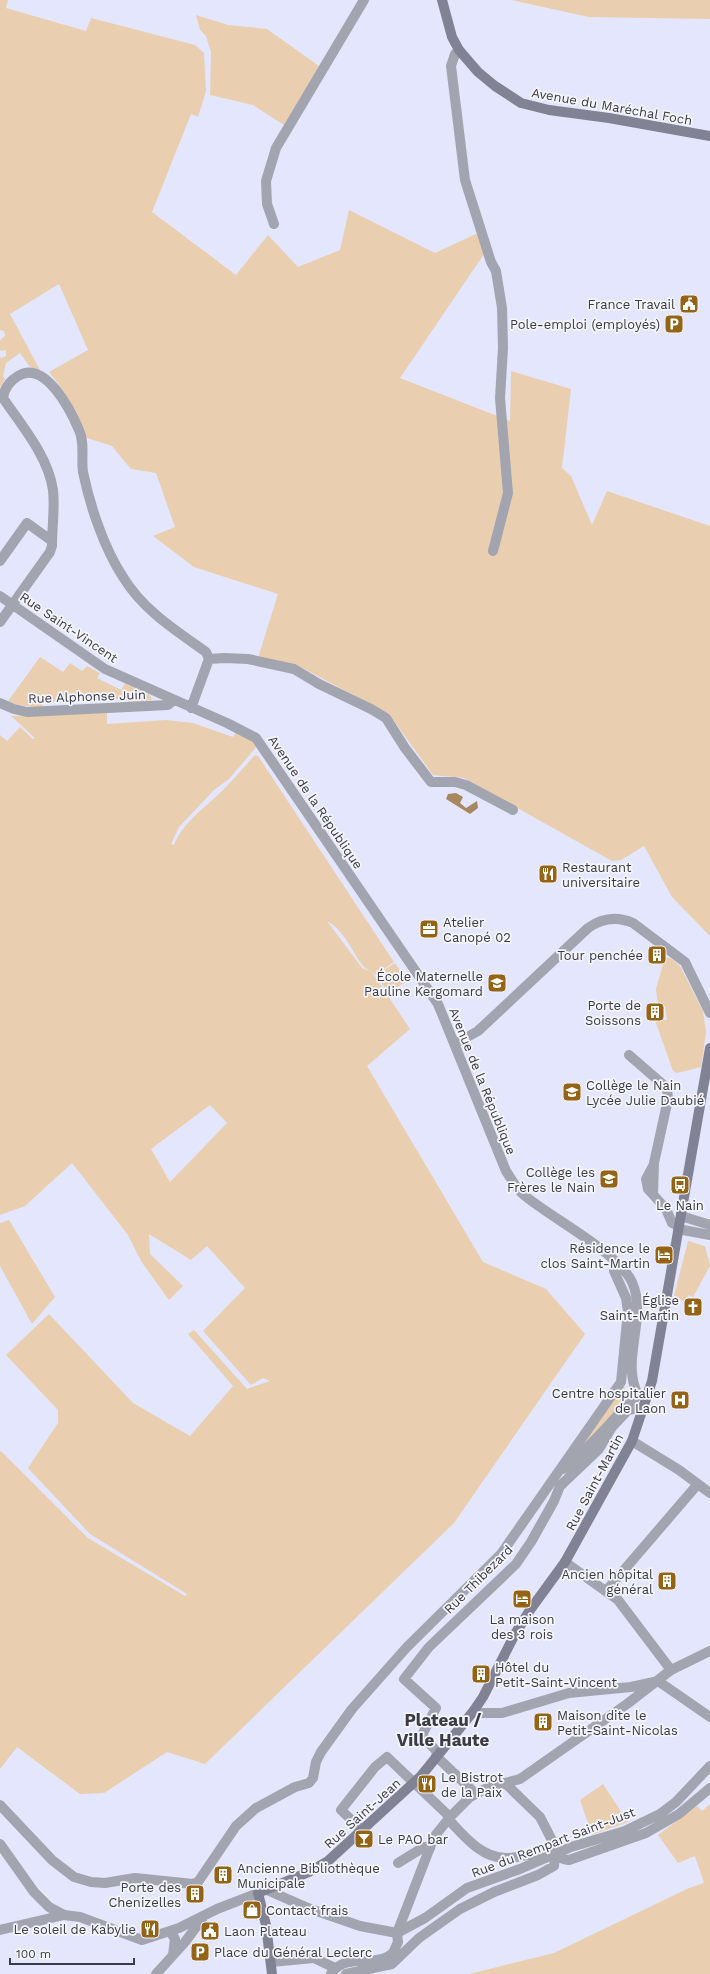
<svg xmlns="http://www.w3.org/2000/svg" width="710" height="1974" font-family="'Work Sans',sans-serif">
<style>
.green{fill:#e9cfaf;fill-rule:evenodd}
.water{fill:#a78860}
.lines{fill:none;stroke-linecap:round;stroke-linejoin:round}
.minor{stroke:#a2a4b0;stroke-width:10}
.tertiary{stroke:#a2a4b0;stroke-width:10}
.secondary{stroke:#818395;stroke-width:10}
.labels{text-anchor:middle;stroke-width:3.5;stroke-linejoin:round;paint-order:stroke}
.street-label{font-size:13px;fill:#3a3b46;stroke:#f4f4fa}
.poi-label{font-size:13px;fill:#3a3b46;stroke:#f4f4fa;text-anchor:end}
.district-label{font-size:17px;font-weight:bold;fill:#3a3b46;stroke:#f4f4fa}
</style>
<rect width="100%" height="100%" fill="#e3e6fd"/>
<path class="green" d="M0 0H8L6 8 86 31 91 18 195 45 204 53 206 91 198 117 191 114 152 212 236 275 268 235 298 267 340 250 349 210 435 253 478 233 484 254 400 378 510 421 511 371 571 389 562 468 571 476 592 525 607 491 710 526V936L672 897 644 846 621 860 612 861 464 778 433 775 389 714 295 664 258 658 278 594 194 567 153 536 175 527 156 473 131 469 112 446 84 437C77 413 65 391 49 372L88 350 59 284 10 314 40 370 30 367 20 353 6 363 3 376 5 379 0 388V356L1 358 6 356V350L2 351 0 350V340L5 336 4 331 0 330Z
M511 0H710V19L589 17Z
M196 15 228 25 267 29 319 66 284 125 253 105 210 95 211 52 206 36 200 30Z
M40 657 63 672 70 663 82 671 87 666 100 673 97 678 121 690 125 683 150 695 152 700 128 704V699L43 702 42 708 18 705 8 701Z
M107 713V724L166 720 193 723 233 737 237 730 258 745 229 779 214 790 179 827 171 844 174 845C183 822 207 806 224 789 234 779 245 766 255 755L258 756 394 962 375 975C372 970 366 970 363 966 351 950 345 931 327 921L362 968 372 972 410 1029 367 1066 483 1262 546 1289 585 1334 454 1523 205 1764 167 1752 104 1793 80 1794 17 1747 0 1769V1452L1 1451 88 1538 185 1596 187 1594 90 1534 28 1468 58 1423V1410L6 1355 49 1314 133 1403 190 1436 233 1386 188 1334 194 1330 247 1389 270 1381 263 1378 251 1385 203 1331 245 1288 207 1246 191 1260 149 1234 150 1254 183 1286 169 1300 141 1261 128 1235 72 1163 25 1206 0 1215V735L7 741 20 727 33 739 35 738 11 716ZM210 1105 227 1123 170 1182 151 1149Z
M665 957 672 959 680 966 703 1011 706 1032 701 1067 677 1073 673 1071 656 1023V1021L667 1020 665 1006 658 1007 656 989Z
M395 963 407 981 388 993 376 975Z
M9 1220 55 1297 32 1324 0 1266V1223Z
M688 1241 705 1246 710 1266 693 1297 688 1295 685 1302 674 1296Z
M624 1386 628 1399 572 1460Z
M603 1784 628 1822 592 1835 580 1800Z
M710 1804V1974H469L554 1953 689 1888 704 1883 695 1856 678 1863 658 1835 697 1806 702 1811Z"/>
<path class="water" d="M456 793 463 797 460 803 466 808 477 801 478 808 470 814 446 799 448 794Z"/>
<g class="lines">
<path class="minor" d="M459 50 455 54 451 66 465 180 491 262 496 271 502 308 503 348 500 398 508 493 493 551
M274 224 267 204 266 181 276 148 364 0
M3 398C4 389 10 381 18 376 45 359 71 411 79 430 85 442 81 459 83 472 90 506 104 548 123 577 143 610 175 630 206 652L209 659 191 708
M0 561 27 523 52 541
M0 596 105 669 227 723 256 738 438 1004 506 1171C511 1178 516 1189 524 1195 551 1218 618 1252 632 1282 648 1318 620 1360 638 1395L648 1396
M0 622 50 552 52 546C52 527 55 508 53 490 48 456 22 426 3 398
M209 659 224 658 248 659 294 669 319 684 371 709 386 718 405 748 431 782H455L466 785 513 810
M0 703 14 709 27 712 168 705 174 700
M455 1044 478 1031 588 928C602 918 617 916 633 923L685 962 710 1013
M629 1055 667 1088 668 1099 654 1163 653 1194
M653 1166 646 1179 648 1189 666 1209 672 1223 679 1226
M632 1441 679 1470 710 1493
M563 1469C591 1448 612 1419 638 1395
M565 1562 618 1600 671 1670
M606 1591 697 1485
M658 1681 710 1717
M439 1754 422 1735 436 1708 404 1679 429 1647 516 1564 531 1542 554 1501 560 1486 599 1449 612 1427 628 1410 644 1407
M436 1756 476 1794
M0 1805 52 1860 74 1877 91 1882 105 1883 135 1878 193 1884 198 1882 236 1826 256 1808 295 1787 309 1783 313 1778 316 1762 321 1752 352 1709 407 1647 501 1554 621 1382 628 1311 626 1298 614 1271 619 1264
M448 1819C464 1836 481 1858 506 1858 521 1858 535 1851 550 1853 557 1854 561 1860 569 1860L646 1833 679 1814 710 1788
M362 1830 341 1810 375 1767 387 1757 450 1817
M398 1863 424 1847 430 1848
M267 1890 308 1908 360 1926 397 1933 425 1918 467 1888 520 1869 571 1847 625 1831 660 1814 676 1802 710 1766
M0 1930 64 1915
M271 1962 314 1958 335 1968
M346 1974 392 1964 419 1938 460 1909 494 1892 538 1875 554 1866 556 1848 540 1817 505 1783"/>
<path class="tertiary" d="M681 1216 710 1225
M678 1229 710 1235
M472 1713H502L569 1693 631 1687 654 1682
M0 1844 34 1892 49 1907 64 1915 80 1917 142 1940 179 1928 217 1909 258 1893
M170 1931 175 1939 173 1955
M156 1974 185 1942 202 1919
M331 1974C346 1951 376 1969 393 1953L398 1942 397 1933 434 1837 450 1817 470 1797 487 1788 520 1779 627 1704 671 1670 710 1651"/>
<path class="secondary" d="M442 0 452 37 459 50 478 72 495 86 521 103 549 110 609 118 710 136
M272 1974 266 1925 258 1893 309 1872 328 1861 421 1776 472 1713 483 1697 515 1634 530 1610 565 1562 632 1441 652 1381 710 1048"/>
</g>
<defs>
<g id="civic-square" transform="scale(1)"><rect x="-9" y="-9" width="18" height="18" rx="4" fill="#946313" stroke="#f4f4fa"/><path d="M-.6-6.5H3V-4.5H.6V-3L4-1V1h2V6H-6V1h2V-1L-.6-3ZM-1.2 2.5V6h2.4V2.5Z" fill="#fff"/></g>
<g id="parking-square" transform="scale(1)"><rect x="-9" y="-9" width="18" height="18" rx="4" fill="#946313" stroke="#f4f4fa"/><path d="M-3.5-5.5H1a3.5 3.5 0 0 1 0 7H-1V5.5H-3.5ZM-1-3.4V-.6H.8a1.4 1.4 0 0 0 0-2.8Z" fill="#fff"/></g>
<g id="restaurant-square" transform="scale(1)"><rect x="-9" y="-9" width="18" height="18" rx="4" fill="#946313" stroke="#f4f4fa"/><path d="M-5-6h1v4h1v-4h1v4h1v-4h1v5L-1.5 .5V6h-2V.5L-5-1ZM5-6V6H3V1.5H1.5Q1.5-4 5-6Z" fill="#fff"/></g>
<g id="office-square" transform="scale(1)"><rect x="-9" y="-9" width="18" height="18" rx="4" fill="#946313" stroke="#f4f4fa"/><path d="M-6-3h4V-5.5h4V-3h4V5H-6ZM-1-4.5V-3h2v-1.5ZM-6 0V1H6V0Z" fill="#fff"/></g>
<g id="building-square" transform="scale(1)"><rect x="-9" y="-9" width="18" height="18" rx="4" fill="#946313" stroke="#f4f4fa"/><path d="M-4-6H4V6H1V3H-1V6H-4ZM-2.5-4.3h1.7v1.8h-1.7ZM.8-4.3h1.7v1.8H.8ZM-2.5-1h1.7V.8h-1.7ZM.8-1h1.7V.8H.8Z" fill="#fff"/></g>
<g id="school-square" transform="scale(1)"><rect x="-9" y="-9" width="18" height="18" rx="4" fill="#946313" stroke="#f4f4fa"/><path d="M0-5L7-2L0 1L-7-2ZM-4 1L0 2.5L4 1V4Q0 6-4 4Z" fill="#fff"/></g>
<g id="bus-square" transform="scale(1)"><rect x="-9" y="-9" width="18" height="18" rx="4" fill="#946313" stroke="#f4f4fa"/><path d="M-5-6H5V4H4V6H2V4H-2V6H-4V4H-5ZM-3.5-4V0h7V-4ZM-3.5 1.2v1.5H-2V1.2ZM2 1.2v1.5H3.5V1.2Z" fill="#fff"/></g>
<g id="hotel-square" transform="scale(1)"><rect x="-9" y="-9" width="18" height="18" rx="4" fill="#946313" stroke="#f4f4fa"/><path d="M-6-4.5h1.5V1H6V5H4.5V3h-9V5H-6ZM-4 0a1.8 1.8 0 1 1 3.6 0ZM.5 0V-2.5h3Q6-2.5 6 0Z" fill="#fff"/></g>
<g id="church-square" transform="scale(1)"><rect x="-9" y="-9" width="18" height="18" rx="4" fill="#946313" stroke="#f4f4fa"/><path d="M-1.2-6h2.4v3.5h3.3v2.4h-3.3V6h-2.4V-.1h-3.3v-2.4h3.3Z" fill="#fff"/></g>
<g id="hospital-square" transform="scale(1)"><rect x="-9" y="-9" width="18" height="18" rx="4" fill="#946313" stroke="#f4f4fa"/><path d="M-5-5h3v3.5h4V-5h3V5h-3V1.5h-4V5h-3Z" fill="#fff"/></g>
<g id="bar-square" transform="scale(1)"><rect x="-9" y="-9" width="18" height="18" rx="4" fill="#946313" stroke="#f4f4fa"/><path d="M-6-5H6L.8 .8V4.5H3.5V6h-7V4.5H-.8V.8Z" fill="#fff"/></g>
<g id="shop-square" transform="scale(1)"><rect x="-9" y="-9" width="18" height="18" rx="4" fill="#946313" stroke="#f4f4fa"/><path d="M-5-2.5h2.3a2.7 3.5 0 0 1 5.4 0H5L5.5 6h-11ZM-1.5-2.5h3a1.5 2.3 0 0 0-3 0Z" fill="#fff"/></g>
</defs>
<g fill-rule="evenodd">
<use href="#civic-square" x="689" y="304"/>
<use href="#parking-square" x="674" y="324"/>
<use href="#restaurant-square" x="548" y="874"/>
<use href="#office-square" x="429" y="929"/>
<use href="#building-square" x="657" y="955"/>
<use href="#school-square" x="497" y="983"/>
<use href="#building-square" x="655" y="1012"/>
<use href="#school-square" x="572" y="1092"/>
<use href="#school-square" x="609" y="1179"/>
<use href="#bus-square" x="680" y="1185"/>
<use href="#hotel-square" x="664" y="1255"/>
<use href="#church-square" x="693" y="1307"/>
<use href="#hospital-square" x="680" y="1400"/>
<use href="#building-square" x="667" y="1581"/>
<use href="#hotel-square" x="522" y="1599"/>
<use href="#building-square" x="481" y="1674"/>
<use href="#building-square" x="543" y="1722"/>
<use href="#restaurant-square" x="427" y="1784"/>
<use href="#bar-square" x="364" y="1839"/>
<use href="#building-square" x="223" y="1875"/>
<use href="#building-square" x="195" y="1894"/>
<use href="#shop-square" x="252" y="1910"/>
<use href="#restaurant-square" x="150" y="1929"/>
<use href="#civic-square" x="210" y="1931"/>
<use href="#parking-square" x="200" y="1952"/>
</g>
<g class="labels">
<g class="street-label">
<text transform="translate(612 106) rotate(10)" y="5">Avenue du Maréchal Foch</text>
<text transform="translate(69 627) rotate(34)" y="5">Rue Saint-Vincent</text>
<text transform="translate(87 696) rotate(-2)" y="5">Rue Alphonse Juin</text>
<text transform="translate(316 802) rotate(56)" y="5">Avenue de la République</text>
<text transform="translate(483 1081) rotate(68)" y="5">Avenue de la République</text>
<text transform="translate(594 1482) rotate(-62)" y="5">Rue Saint-Martin</text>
<text transform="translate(478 1579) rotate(-45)" y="5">Rue Thibezard</text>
<text transform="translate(362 1813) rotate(-42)" y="5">Rue Saint-Jean</text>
<text transform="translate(553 1842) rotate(-21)" y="5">Rue du Rempart Saint-Just</text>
</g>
<g class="poi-label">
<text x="675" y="309">France Travail</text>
<text x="660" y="329">Pole-emploi (employés)</text>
<text x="562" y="872" text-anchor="start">Restaurant<tspan x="562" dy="15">universitaire</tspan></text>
<text x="443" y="927" text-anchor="start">Atelier<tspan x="443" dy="15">Canopé 02</tspan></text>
<text x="643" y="960">Tour penchée</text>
<text x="483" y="981">École Maternelle<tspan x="483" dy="15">Pauline Kergomard</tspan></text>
<text x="641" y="1010">Porte de<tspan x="641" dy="15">Soissons</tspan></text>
<text x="586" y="1090" text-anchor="start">Collège le Nain<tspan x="586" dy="15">Lycée Julie Daubié</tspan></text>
<text x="595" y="1177">Collège les<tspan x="595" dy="15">Frères le Nain</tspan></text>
<text x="680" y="1210" text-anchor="middle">Le Nain</text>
<text x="650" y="1253">Résidence le<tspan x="650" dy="15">clos Saint-Martin</tspan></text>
<text x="679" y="1305">Église<tspan x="679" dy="15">Saint-Martin</tspan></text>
<text x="666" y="1398">Centre hospitalier<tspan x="666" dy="15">de Laon</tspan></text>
<text x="653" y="1579">Ancien hôpital<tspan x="653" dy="15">général</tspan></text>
<text x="522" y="1624" text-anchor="middle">La maison<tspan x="522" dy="15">des 3 rois</tspan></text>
<text x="495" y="1672" text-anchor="start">Hôtel du<tspan x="495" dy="15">Petit-Saint-Vincent</tspan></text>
<text x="557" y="1720" text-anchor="start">Maison dite le<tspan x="557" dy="15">Petit-Saint-Nicolas</tspan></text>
<text x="441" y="1782" text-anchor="start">Le Bistrot<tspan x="441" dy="15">de la Paix</tspan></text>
<text x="378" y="1844" text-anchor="start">Le PAO bar</text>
<text x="237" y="1873" text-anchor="start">Ancienne Bibliothèque<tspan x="237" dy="15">Municipale</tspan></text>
<text x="181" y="1892">Porte des<tspan x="181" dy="15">Chenizelles</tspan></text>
<text x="266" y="1915" text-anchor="start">Contact frais</text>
<text x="136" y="1934">Le soleil de Kabylie</text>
<text x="224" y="1936" text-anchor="start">Laon Plateau</text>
<text x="214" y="1957" text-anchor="start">Place du Général Leclerc</text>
</g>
<g class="district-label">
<text x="443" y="1726">Plateau /<tspan x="443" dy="20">Ville Haute</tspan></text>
</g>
</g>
<path d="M10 1958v6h124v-6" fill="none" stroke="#3a3b46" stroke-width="2"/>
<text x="16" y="1958" font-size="12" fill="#3a3b46" stroke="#f4f4fa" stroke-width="3" paint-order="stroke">100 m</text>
</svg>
